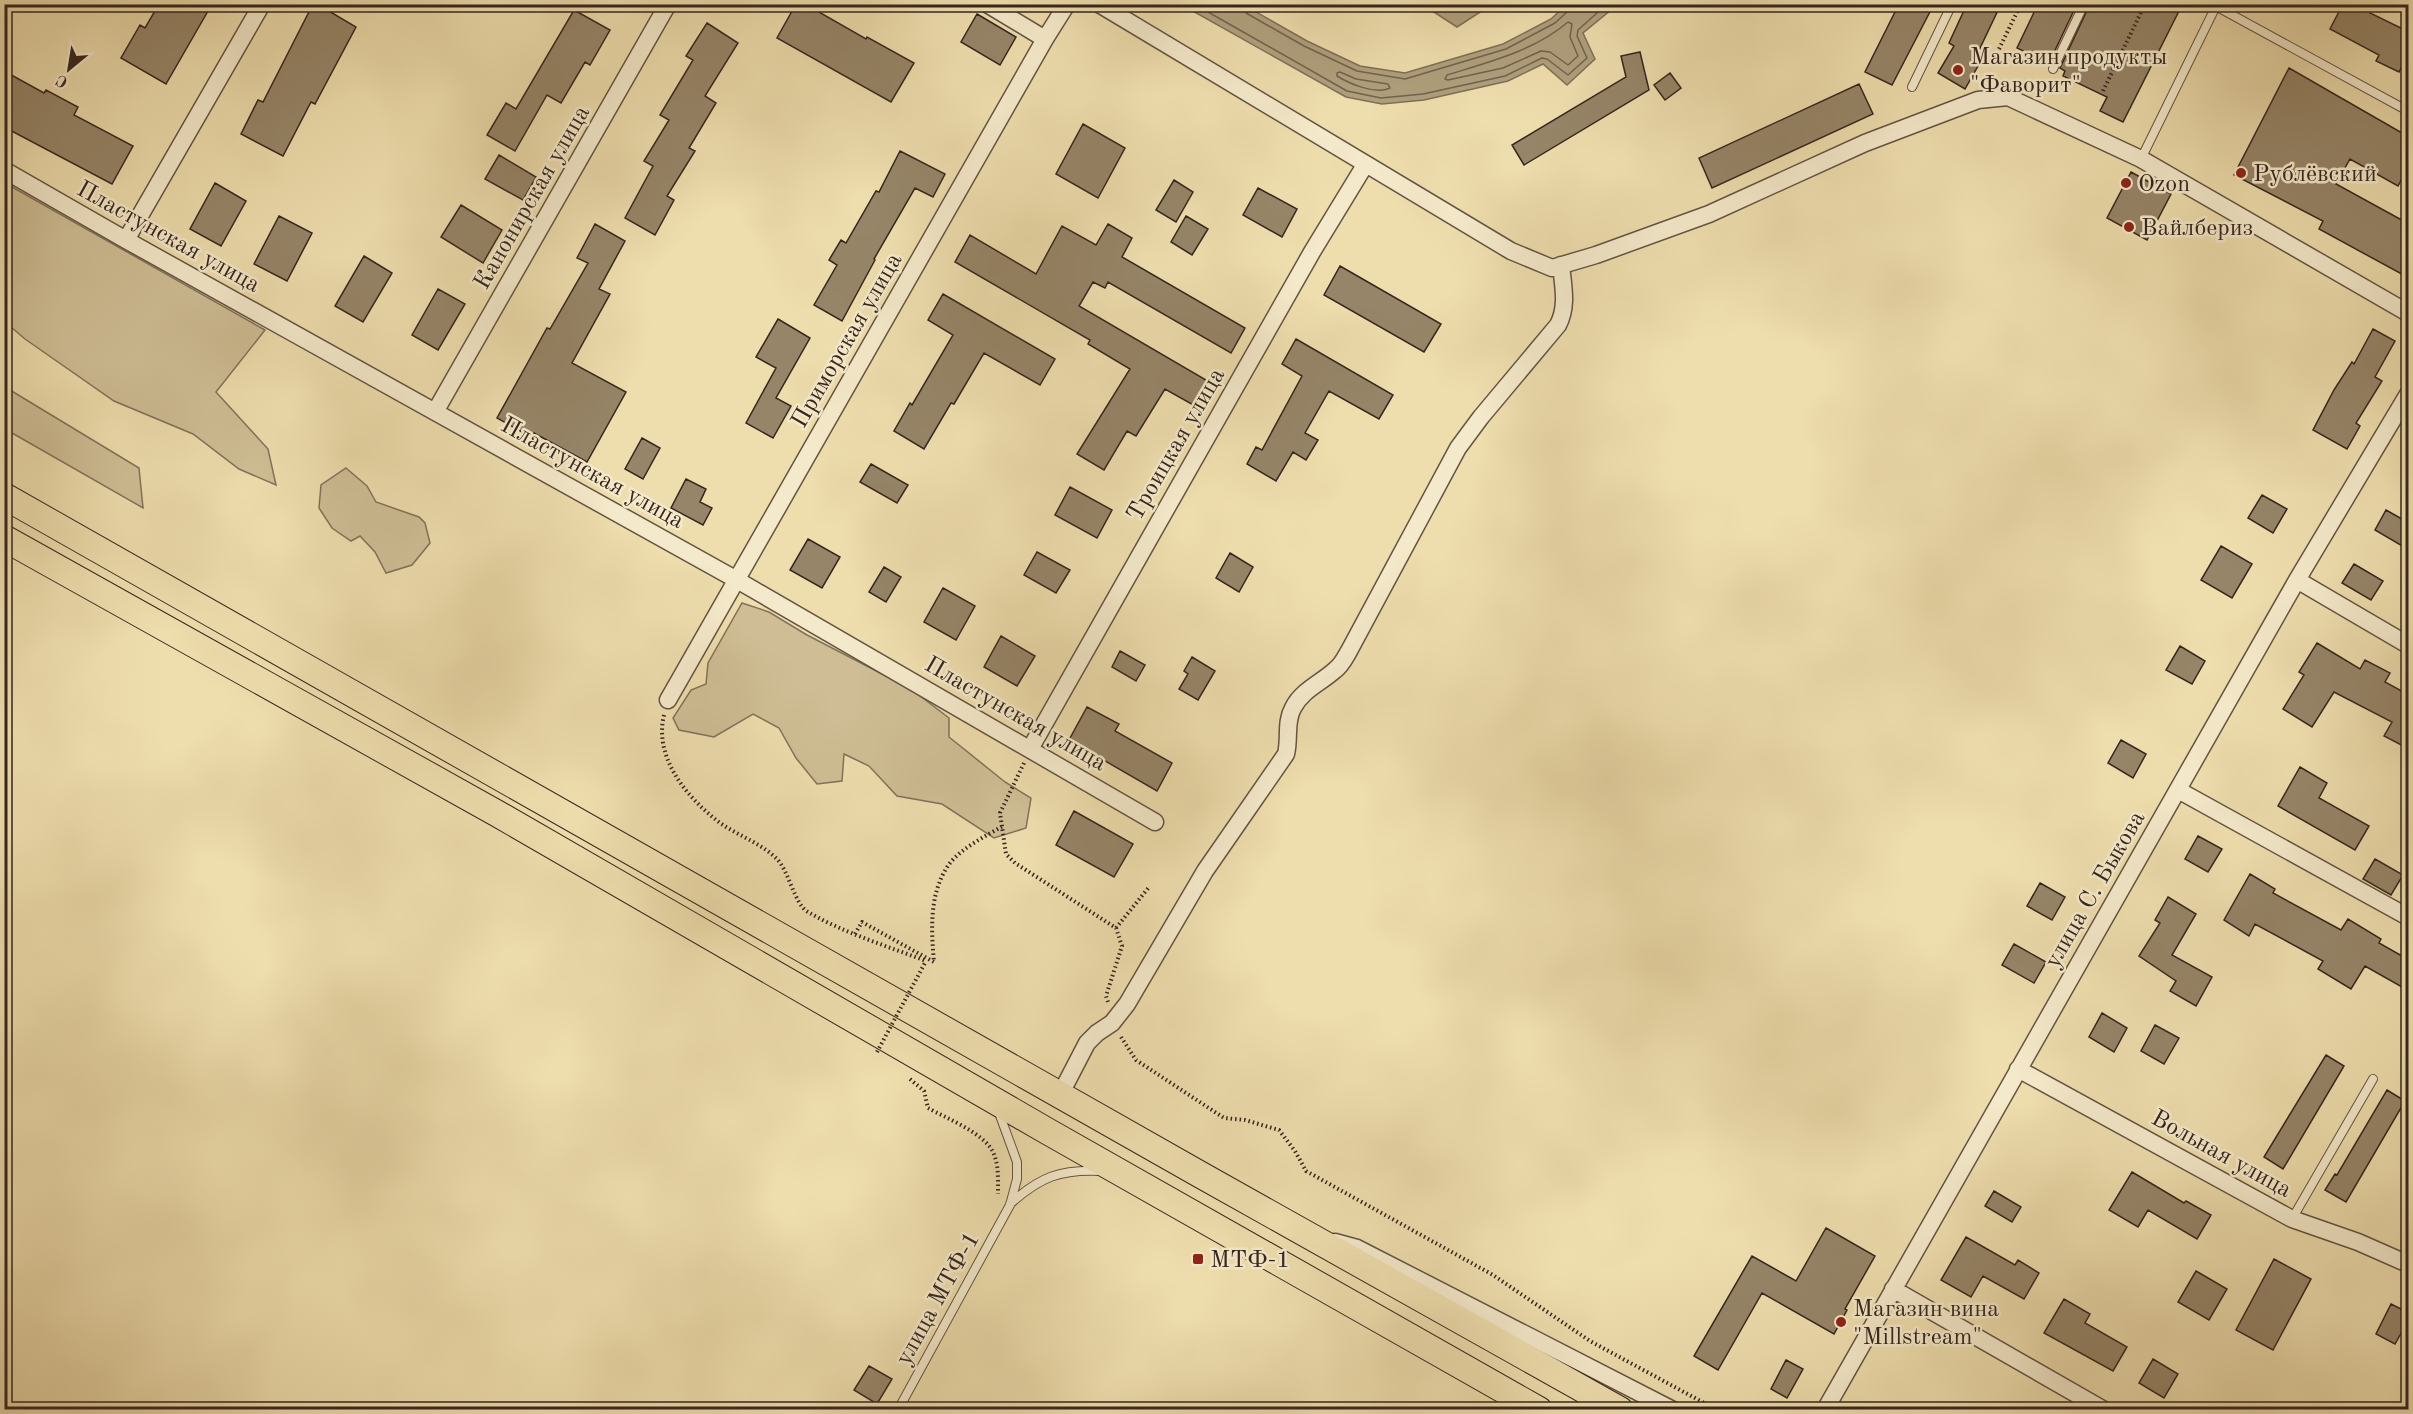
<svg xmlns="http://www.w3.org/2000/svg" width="2413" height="1414" font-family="'Old Standard TT',serif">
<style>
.green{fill:#cfbe95;stroke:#82725a;stroke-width:1.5}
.water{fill:#af9f7c;stroke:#7f6f56;stroke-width:1.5}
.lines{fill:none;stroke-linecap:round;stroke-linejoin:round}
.shore{stroke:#72624d;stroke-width:1.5}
.building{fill:#968568;stroke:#36261e;stroke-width:1.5}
.service-casing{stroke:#645442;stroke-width:10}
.minor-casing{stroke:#645442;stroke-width:19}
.primary-casing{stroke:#36261e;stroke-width:28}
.path{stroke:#36261e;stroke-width:4;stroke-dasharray:1.5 3;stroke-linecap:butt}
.service{stroke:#f4e9ca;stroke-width:8}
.minor{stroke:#f4e9ca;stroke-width:16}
.primary{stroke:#eeddad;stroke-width:26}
.path-bridge{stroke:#36261e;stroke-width:4;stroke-dasharray:1.5 3;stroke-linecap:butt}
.poi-dot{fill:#8f2418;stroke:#f4e9ca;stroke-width:2}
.labels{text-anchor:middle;stroke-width:5;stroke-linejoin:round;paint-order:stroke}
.poi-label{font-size:24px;fill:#36261e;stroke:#f4e9ca;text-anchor:start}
.street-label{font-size:24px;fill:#36261e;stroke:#f4e9ca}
</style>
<rect width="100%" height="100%" fill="#eeddad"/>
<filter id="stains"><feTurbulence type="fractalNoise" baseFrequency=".00333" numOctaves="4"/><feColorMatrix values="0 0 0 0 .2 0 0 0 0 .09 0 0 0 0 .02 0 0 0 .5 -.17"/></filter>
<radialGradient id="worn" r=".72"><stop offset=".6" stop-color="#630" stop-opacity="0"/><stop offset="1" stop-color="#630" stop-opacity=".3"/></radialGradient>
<path class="green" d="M5 183 265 330 216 392 268 449 276 485 239 469 193 434 114 401 25 339 5 322Z
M5 387 139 468 143 508 5 429Z
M346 468 367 486 376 502 419 517 425 523 430 543 412 565 386 573 375 552 360 536 351 541 332 528 319 508 321 485Z
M742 603 769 612 807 635 911 689 949 718V737L1005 782 1031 798 1026 828 994 838 942 804 897 796 869 766 844 754 842 781 817 784 796 758 779 728 753 714 714 737 679 730 673 718 691 690 706 684 708 663Z"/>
<path class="water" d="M1182 5H1244L1307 41 1360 66 1405 73 1503 44 1551 19 1566 5H1617L1583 33 1595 59 1567 85 1543 64 1508 81 1424 100 1382 104 1346 97Z
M1423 5H1491L1457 27Z"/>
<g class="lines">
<path class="shore" d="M1194 4 1347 91 1381 98 1423 94 1505 76 1542 58 1547 59 1568 75 1587 58 1577 36 1578 30 1607 4
M1242 4 1246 13 1304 46 1357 71 1405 79 1506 49 1555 23 1568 11 1570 4
M1568 22 1572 24 1570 37 1578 56 1568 65 1550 52 1541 51 1503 68 1448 80 1445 79 1447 75C1489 62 1534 51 1568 22Z
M1340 72 1356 79 1388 84 1390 88C1376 95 1350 84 1337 76V73Z"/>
</g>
<path class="building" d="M159 4H212L166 84 121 58 140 25 145 28Z
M313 4H317L356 27 315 104 311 102 283 156 241 134 258 100 263 102Z
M796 4H805L866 39 867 37 914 63 891 102 777 38Z
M1899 4H1934L1892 85 1865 72Z
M1967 4H2001L1973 63 1978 66 1965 89 1938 73 1954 46 1949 43Z
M2038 4H2077L2049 63 2017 48Z
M2090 4H2171L2180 9 2123 122 2100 111 2107 97 2063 76 2065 71 2060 68Z
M2343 4H2375L2370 13 2409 32V53L2399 72 2376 61 2379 55 2330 29Z
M574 10 610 30 590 65 585 62 561 103 547 95 515 151 487 135 506 103 516 109Z
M977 14 1016 37 1000 65 961 42Z
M707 23 738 43 705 96 716 103 689 148 695 151 667 196 674 200 655 235 625 218 653 166 644 161 669 120 660 115 693 60 686 56Z
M1640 52 1649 90 1524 165 1512 145 1626 77 1621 56Z
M2289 68 2409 137V166L2398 186 2350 159 2336 184 2409 224V278L2319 229 2323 221 2234 175Z
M4 71 44 93 46 90 78 107 74 115 133 146 112 184 4 127Z
M1670 73 1681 88 1665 100 1654 85Z
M1859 84 1873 114 1712 188 1699 158Z
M1083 124 1125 148 1098 198 1056 174Z
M900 151 945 174 933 197 915 188 874 259 875 260 842 321 814 305 837 265 829 260 841 240 846 243 876 191 879 192Z
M499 155 536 177 523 200 485 179Z
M2131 172 2171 194 2147 240 2107 218Z
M1174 180 1193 192 1176 222 1156 210Z
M215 183 246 201 221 246 190 229Z
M1258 188 1297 209 1282 237 1243 215Z
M461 205 502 230 483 263 441 237Z
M279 216 312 233 287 281 254 264Z
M1186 216 1208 229 1192 255 1171 242Z
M595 224 625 241 599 289 610 294 572 363 626 392 587 462 534 433 531 437 497 418 547 328 550 329 588 263 577 258Z
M1108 224 1132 238 1122 257 1245 328 1231 353 1108 282 1105 288 1093 282 1079 306 1218 387 1204 411 1165 389 1136 436 1127 431 1104 470 1077 454 1130 369 1088 344 1090 340 955 262 970 235 1036 274 1062 226 1096 245Z
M364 256 392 273 363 322 335 306Z
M1340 266 1441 324 1424 352 1324 295Z
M438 289 465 304 438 350 412 335Z
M943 294 1055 359 1040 385 984 353 954 404 951 403 924 449 894 431 910 403 912 405 953 335 928 320Z
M778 319 810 338 776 398 791 406 773 438 746 423 776 368 756 357Z
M2373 329 2395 341 2375 377 2382 381 2356 423 2360 426 2347 449 2313 430 2334 390 2352 362 2354 364Z
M1296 339 1393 395 1379 419 1329 391 1305 433 1318 440 1306 460 1293 452 1276 481 1247 464 1256 447 1262 450 1302 376 1282 364Z
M642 438 660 448 643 479 625 469Z
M871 464 908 485 897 503 860 482Z
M686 479 706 489 700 502 712 508 703 525 671 508Z
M1070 487 1112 510 1097 538 1055 515Z
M2262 495 2287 509 2273 533 2248 518Z
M2386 510 2409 523V550L2375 530Z
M808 539 840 557 822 588 790 570Z
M2221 546 2252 564 2232 598 2201 580Z
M1037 552 1070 570 1056 593 1024 575Z
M1230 553 1253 567 1239 592 1216 578Z
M2354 564 2383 581 2371 600 2342 583Z
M884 567 901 577 886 602 869 592Z
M943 588 975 606 956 640 924 622Z
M1001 636 1035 656 1017 686 984 667Z
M2317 643 2360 669 2365 660 2390 673 2385 682 2407 694 2409 691V749L2384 736 2392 722 2334 692 2312 727 2283 709 2304 675 2299 672Z
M2180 646 2205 661 2192 684 2166 670Z
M1120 651 1145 665 1136 681 1112 667Z
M1192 657 1215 671 1198 700 1179 689 1188 674 1184 671Z
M1087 707 1119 724 1115 731 1172 763 1157 791 1069 740Z
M2121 740 2146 754 2133 778 2108 763Z
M2300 767 2327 783 2319 798 2369 826 2355 850 2278 806Z
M1074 811 1133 844 1114 877 1056 845Z
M2198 836 2222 849 2208 872 2185 859Z
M2375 859 2403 875 2391 895 2363 879Z
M2250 874 2275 889 2273 893 2341 930 2348 919 2381 939 2379 943 2409 960V991L2365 966 2351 989 2318 969 2323 961 2255 924 2249 936 2224 920Z
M2040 883 2065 897 2052 920 2027 906Z
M2168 897 2196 914 2172 955 2212 977 2196 1006 2170 991 2176 981 2139 956 2160 923 2155 920Z
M2014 944 2046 962 2034 983 2002 965Z
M2102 1013 2127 1028 2114 1052 2089 1037Z
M2155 1025 2179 1038 2164 1064 2141 1051Z
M2326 1055 2344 1066 2283 1169 2264 1157Z
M2387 1090 2405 1101 2346 1202 2325 1190 2335 1174 2337 1175Z
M2132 1172 2184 1203 2186 1201 2211 1215 2197 1239 2148 1210 2138 1227 2109 1210Z
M1994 1191 2021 1207 2012 1222 1985 1206Z
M1826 1228 1875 1256 1845 1309 1847 1310 1834 1334 1762 1293 1718 1370 1694 1356 1752 1256 1796 1281Z
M1966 1237 2015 1265 2018 1260 2039 1273 2024 1299 1983 1276 1971 1297 1941 1280Z
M2274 1259 2311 1279 2273 1350 2236 1330Z
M2196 1271 2227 1289 2209 1320 2178 1302Z
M2064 1299 2090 1314 2085 1323 2127 1347 2113 1371 2044 1333Z
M2391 1304 2409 1313V1319L2395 1344 2376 1334Z
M2153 1359 2178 1374 2164 1398 2139 1383Z
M1786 1360 1803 1369 1787 1398 1771 1389Z
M869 1366 892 1379 877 1404 854 1390Z"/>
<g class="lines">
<g class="service-casing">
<path id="service" d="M2212 4 2408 111
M2053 69 2084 4
M1912 87 1952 4
M2141 159 2217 4
M1010 1204C1040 1177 1060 1169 1101 1171
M2292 1219 2373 1079
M898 1410 1010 1205 1017 1179V1162L998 1110"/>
</g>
<g class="minor-casing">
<path id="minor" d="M987 4 1045 39
M1099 4 1511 251 1552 268 1596 255 1709 214 1865 143 1978 100 2008 97 2141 159 2408 313
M4 170 126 240 737 580 1155 822
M126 240 262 4
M435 412 668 4
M2297 580 2408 645
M668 700 1045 39 1067 4
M1030 749 1312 252 1365 165
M2178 790 2408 917
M2018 1069 2292 1219 2358 1242 2408 1264
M1060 1095 1087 1043 1097 1033 1112 1023 1127 1004 1205 871 1286 754C1290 738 1285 722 1293 708 1302 690 1321 683 1335 670 1341 666 1345 658 1349 651L1458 448 1481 417 1558 325C1568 306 1563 286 1561 265
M1335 1242 1357 1248 1673 1410
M1893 1289 2104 1410
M1825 1410 2297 580 2408 394"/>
</g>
<g class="primary-casing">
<path id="primary" d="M4 496 1201 1175 1620 1410
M4 538 498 814 1047 1131 1539 1410"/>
</g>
<path class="path" d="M1999 49 2021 4
M2103 91 2145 4
M664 715C654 756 684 794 715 819 733 834 758 841 776 858 789 870 794 904 808 912 844 933 887 946 926 961
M1024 763 1000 813 1006 854 1015 863 1116 928 1122 946 1106 996 1108 1002
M1116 928 1150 886
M855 934 862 922 934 962C931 929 929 891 950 863 963 847 986 836 1003 826
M1121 1037 1136 1060 1224 1118 1245 1120 1279 1130 1295 1151 1306 1171 1493 1275 1590 1341 1717 1410
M910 1079 924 1091 928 1108C946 1118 984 1133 993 1152 999 1165 998 1180 998 1194"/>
<use href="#service" class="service"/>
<use href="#minor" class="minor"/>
<use href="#primary" class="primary"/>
<path class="path-bridge" d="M877 1052 926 961"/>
</g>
<g class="poi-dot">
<circle cx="1958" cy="70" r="6"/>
<circle cx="2241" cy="173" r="6"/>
<circle cx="2126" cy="183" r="6"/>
<circle cx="2129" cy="227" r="6"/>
<rect x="1192" y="1253" width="12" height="12" rx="3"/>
<circle cx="1841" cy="1322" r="6"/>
</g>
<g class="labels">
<g class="poi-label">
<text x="1970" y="64">Магазин продукты<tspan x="1970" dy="28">"Фаворит"</tspan></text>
<text x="2253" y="181">Рублёвский</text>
<text x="2138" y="191">Ozon</text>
<text x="2141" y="235">Вайлбериз</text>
<text x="1210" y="1267">МТФ-1</text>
<text x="1853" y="1316">Магазин вина<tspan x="1853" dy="28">"Millstream"</tspan></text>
</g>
<g class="street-label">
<text transform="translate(531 197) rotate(-60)" y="8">Канонирская улица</text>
<text transform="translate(169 236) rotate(29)" y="8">Пластунская улица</text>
<text transform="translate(846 340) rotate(-60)" y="8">Приморская улица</text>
<text transform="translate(1175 444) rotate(-60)" y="8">Троицкая улица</text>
<text transform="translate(593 472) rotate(29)" y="8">Пластунская улица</text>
<text transform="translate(1016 713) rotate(30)" y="8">Пластунская улица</text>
<text transform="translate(2094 889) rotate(-60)" y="8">улица С. Быкова</text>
<text transform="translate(2222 1153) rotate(29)" y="8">Вольная улица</text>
<text transform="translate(937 1298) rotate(-61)" y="8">улица МТФ-1</text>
</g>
</g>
<rect width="2413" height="1414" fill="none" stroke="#eeddad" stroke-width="24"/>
<rect x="6" y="6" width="2401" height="1402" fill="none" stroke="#36261e" stroke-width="3"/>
<rect x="12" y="12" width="2389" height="1390" fill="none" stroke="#36261e" stroke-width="1.5"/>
<g transform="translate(69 69) rotate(210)" stroke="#f4e9ca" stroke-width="4.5" paint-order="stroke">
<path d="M0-4.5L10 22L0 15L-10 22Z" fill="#36261e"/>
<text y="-9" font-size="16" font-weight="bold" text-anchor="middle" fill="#36261e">С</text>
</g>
<rect width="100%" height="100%" filter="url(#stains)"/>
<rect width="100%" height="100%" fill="url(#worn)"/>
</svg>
